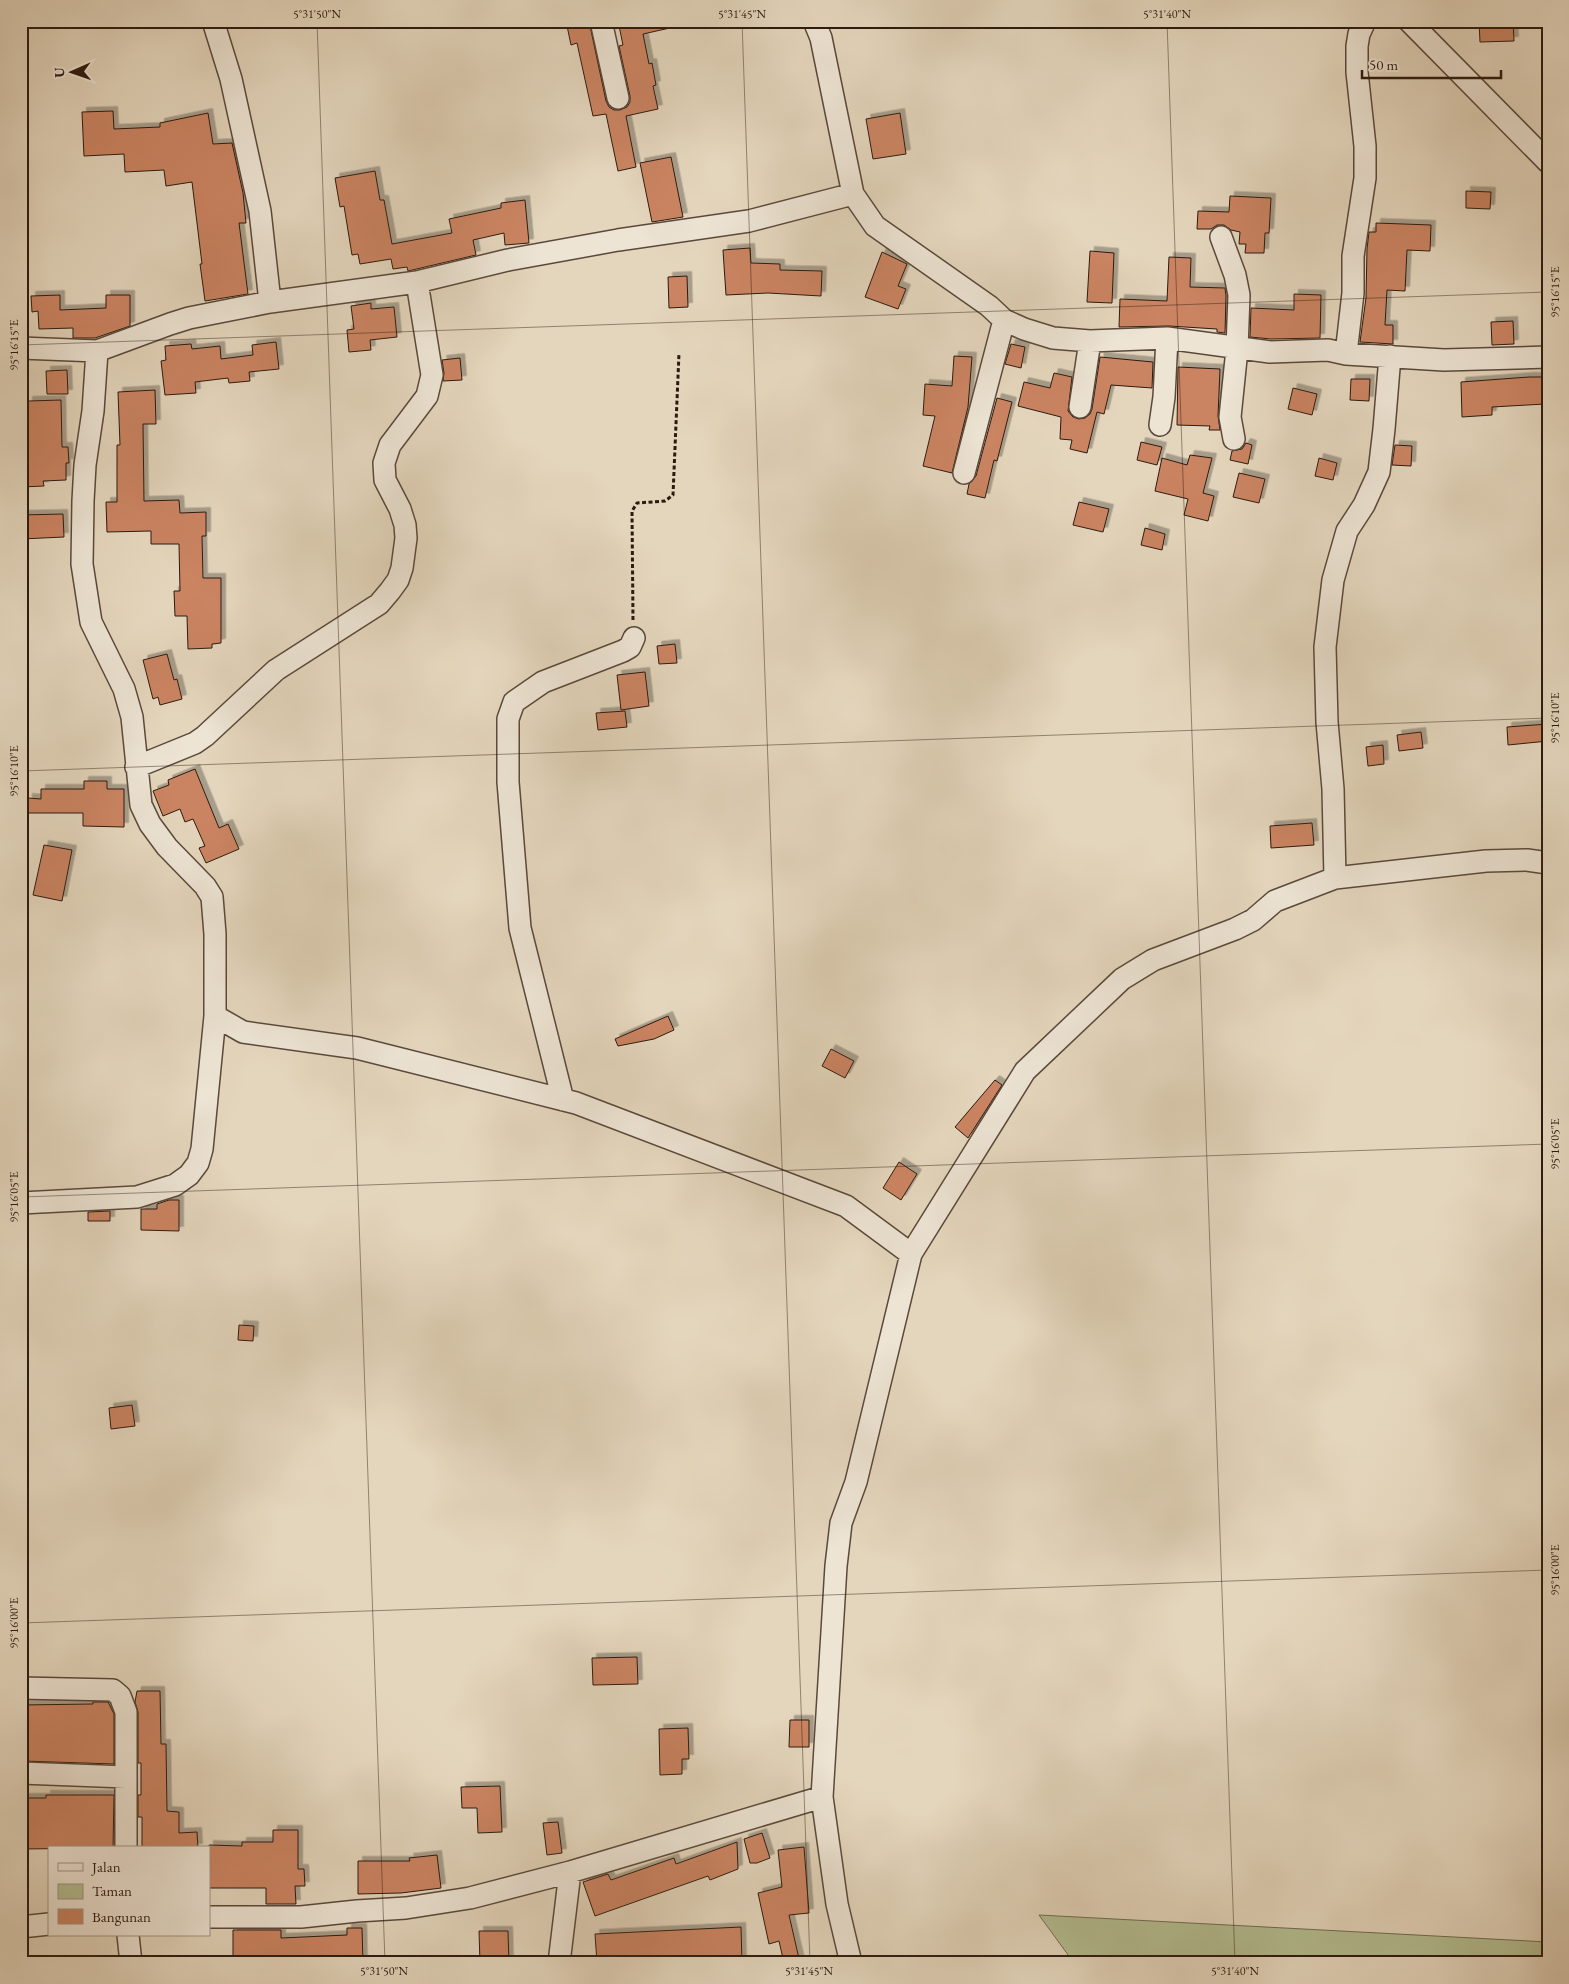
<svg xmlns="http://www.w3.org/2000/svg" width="1569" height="1984" font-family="'EB Garamond',serif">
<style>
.green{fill:#b4be92;stroke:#706c51}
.building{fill:#cb8462;stroke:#2c1a10;filter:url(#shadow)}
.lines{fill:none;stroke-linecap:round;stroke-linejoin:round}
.minor-casing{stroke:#5a493b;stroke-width:24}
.path{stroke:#2c1a10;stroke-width:3;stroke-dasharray:4 2.5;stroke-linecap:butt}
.minor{stroke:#ede4d4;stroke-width:21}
.ticks{fill:none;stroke:#2c1a10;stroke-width:1;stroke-opacity:0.45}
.neatline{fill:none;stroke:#2c1a10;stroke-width:2}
.ticks-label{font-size:12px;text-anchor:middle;fill:#2c1a10}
</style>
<defs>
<filter id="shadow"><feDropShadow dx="4.5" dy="-4.5" stdDeviation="0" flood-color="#0004"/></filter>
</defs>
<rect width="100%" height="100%" fill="#e4d6bd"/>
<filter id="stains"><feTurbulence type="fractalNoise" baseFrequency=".004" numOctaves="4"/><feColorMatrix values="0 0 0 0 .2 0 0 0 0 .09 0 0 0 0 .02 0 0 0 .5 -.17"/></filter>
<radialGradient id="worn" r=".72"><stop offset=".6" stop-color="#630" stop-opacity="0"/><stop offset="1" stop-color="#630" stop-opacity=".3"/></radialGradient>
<path class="green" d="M1039 1915 1548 1942V1963H1074Z"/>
<path class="building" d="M566 21H589L606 101 609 107 614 110H620L627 107 630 102V96L619 46 623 45 618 21H670V28L643 34 649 64 652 63 656 85 653 86 658 109 626 116 636 167 618 171 606 114 593 116 577 43 571 45Z
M1513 21 1514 41 1480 42 1479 22Z
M113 111 114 129 160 127V123L208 113 213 144 232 143 243 193 246 223H239L248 294 205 301 200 264H202L192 182 166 186 164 170 125 172 124 154 84 156 82 112Z
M900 113 906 154 873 159 866 119Z
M671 157 683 217 652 222 640 163Z
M375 171 380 200H384L392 244 452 233 449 219 501 208V203L525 200 529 243 505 245 504 233 473 240 476 255 408 271 407 267 393 269 391 259 360 264 358 254 352 255 344 206 340 207 335 178Z
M1466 191 1491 192 1490 209 1466 208Z
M1230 196 1271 198 1269 233H1265L1264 253H1245L1246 244H1239L1240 232 1231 230 1224 225H1217L1211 229H1197L1198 211 1229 212Z
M1376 223 1431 225 1430 251 1407 250 1405 291 1387 290 1385 325H1393V344L1360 342 1366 298 1367 249 1369 232H1376Z
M750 248 751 263 780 264V270L822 271 821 296 768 293 726 295 723 250Z
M1090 251 1114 253 1112 303 1087 302Z
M882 252 907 264 898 286 906 289 898 309 865 297Z
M1169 257 1191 258 1190 287 1225 288 1226 296 1225 333 1217 332V329L1169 326 1119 327 1120 299 1167 301Z
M687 276 688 307 669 308 668 277Z
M1294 294 1321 295 1320 338 1271 339 1250 337 1251 308 1294 310Z
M60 295V310L106 308V295H130V326L95 338H73V328L39 329 38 311 32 312 31 296Z
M371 303V309L394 307 397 337 370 340 371 350 349 352 347 330 354 329 351 306Z
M1513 321 1514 344 1492 345 1491 322Z
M276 342 279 369 249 372 250 381 229 383 228 378 195 382 196 393 165 395 161 361 166 360 165 346 191 344 192 349 220 346 221 359 253 355 252 345Z
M1011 344 1025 347 1021 368 1005 364Z
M954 356 972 357 968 407 952 473 923 466 935 416 923 415 925 384 952 386Z
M1100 357 1153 362 1152 388 1111 385 1104 414 1097 412 1087 453 1070 449 1072 440 1060 439 1061 417 1018 406 1024 382 1050 388 1054 373 1072 377 1068 411 1073 417 1079 419 1085 418 1090 414 1092 409Z
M460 358 462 380 443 381 444 373 442 360Z
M1178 367 1220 369 1218 416 1220 430H1209L1210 426 1177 425Z
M67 370 68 394H47L46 371Z
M1529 377H1544L1545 404 1492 407V415L1462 417 1461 382Z
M1351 379H1370L1369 401 1350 400Z
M1293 388 1317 394 1312 415 1288 409Z
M155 390 156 424H143L144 501 179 500 180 513 206 512V536H202L203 578H221V643L212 644V648L188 649 187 616H175L174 591H180L179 544H151V531L107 532 106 502H117V445H120L118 392Z
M997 398 1012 402 997 461 994 460 985 498 967 494 969 484 976 476Z
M61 400 62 447H68L69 463H66V480L43 481 44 486 21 487V429H28V401Z
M1141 442 1162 447 1157 465 1137 460Z
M1246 443 1252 445 1248 464 1230 460 1232 451 1242 449Z
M1395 445 1412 446 1411 466 1392 465Z
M1190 455 1212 458 1203 493 1214 496 1208 521 1184 515 1188 499 1155 491 1162 458 1187 465Z
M1319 458 1337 463 1333 480 1315 476Z
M1239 473 1265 479 1259 503 1233 497Z
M1079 502 1109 509 1103 532 1073 525Z
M63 514 64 537 21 539V515Z
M1145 528 1165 534 1162 550 1141 545Z
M675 644 677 663 659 664 657 646Z
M167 654 174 680 177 679 182 699 160 705 158 697 153 699 143 660Z
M645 672 649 706 621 710 617 675Z
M625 711 627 727 598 730 596 713Z
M1548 724V741L1508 745 1507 727Z
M1421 732 1423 748 1399 751 1397 735Z
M1383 745 1384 764 1368 766 1366 747Z
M195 769 219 828 228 824 239 849 206 863 199 848 205 846 193 819 185 822 180 809 163 816 153 791 169 785 168 780Z
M84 781H107V789H124V827L83 826V813H28V798L41 799V789H84Z
M1312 823 1314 845 1271 848 1270 826Z
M44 845 72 850 62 901 33 895Z
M668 1016 674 1030 654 1039 618 1046 615 1039Z
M831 1049 854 1061 845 1078 822 1066Z
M995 1080 1002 1085 968 1138 955 1127Z
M899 1162 917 1174 901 1200 883 1188Z
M169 1200H179V1231L141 1230V1209H157V1204Z
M110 1211V1221H88V1212Z
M239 1325 254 1326 253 1341 238 1340Z
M132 1405 135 1426 111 1429 109 1408Z
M637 1657 638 1684 593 1685 592 1658Z
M137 1691H160L161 1744H166L167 1811 179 1812V1833L197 1832 198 1848H142V1817H138V1795H141V1763H138V1712L135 1702Z
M93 1702H108L114 1714V1764L23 1761 21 1705 93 1704Z
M790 1720H809V1747H789Z
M688 1728 689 1759H682V1774L660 1775 659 1729Z
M500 1786 502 1832 478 1833 477 1808H462L461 1787Z
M46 1795H114L113 1848 21 1849 22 1798H46Z
M558 1822 562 1853 547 1855 543 1823Z
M273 1830H298V1869H304L305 1886H295L296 1904H266V1888H209V1845L242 1846V1842H273Z
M762 1833 770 1858 757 1863H750L744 1839Z
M737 1842 738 1869 710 1880 708 1876 595 1916 583 1882 608 1874 611 1880 674 1858 676 1864Z
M804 1847 809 1913 789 1915 800 1963H784L779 1941 769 1944 758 1893 782 1887 778 1850Z
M437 1855 441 1888 401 1893 358 1894V1861H410L409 1858Z
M741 1927 742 1963H597L595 1934Z
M347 1928H362L363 1963H288V1957L254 1959V1963H233V1930H281V1938L347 1935Z
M479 1931H508L509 1963H480Z"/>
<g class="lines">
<g class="minor-casing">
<path id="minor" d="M213 21 231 79 260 211 270 302
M601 21 618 98
M814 21 821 38 853 194 875 226 989 306 1004 320 1024 329 1053 338 1090 341 1167 338 1270 352 1328 350 1346 354 1444 360 1548 357
M1409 21 1548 162
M1221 237 1235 275 1239 295 1237 349 1230 417 1234 439
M21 348 97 351 170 324 189 318 270 302 417 282 508 260 618 240 749 221 853 194
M97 351 93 411 85 465 83 501 82 564 91 622 124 689 132 717 141 805 150 824 167 847 205 886 212 897 215 934V1016L243 1032 357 1048 576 1103 846 1206 911 1254
M1346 354 1353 293V256L1365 178V146L1357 72V46L1359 34 1365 21
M1080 407 1090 341
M1160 425 1164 397 1167 338
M964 473 1004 320
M136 767 195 743 205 736 276 670 379 604 390 591 398 580 402 568 406 538 405 525 400 509 385 480 384 463 390 445 427 396 432 375 417 282
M1335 878 1333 789 1327 722 1325 647 1333 580 1347 531 1364 505 1379 472 1384 429 1390 356
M563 1100 520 928 508 782V719L514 702 543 682 623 651 630 647 634 638
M21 1203 137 1197 175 1185 189 1175 198 1163 202 1149 215 1016
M21 1688 113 1690 120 1696 126 1712V1848
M21 1773 126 1777
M209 1917H301L357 1911 406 1908 470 1898 570 1872 822 1797
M21 1927 49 1924
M128 1935 131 1963
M559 1963 570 1872
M851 1963 837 1904 822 1797 836 1566 841 1523 856 1482 911 1254 1025 1071 1122 979 1153 960 1235 929 1253 920 1275 901 1335 878 1486 861 1527 860 1548 863"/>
</g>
<path class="path" d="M633 620 632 511 637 503 665 501 673 495 679 353"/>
<use href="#minor" class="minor"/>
</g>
<path class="ticks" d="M317 21 385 1963M742 21 810 1963M1167 21 1235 1963M21 345 1548 292M21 771 1548 718M21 1197 1548 1144M21 1623 1548 1570"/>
<rect width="1569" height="1984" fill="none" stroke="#e4d6bd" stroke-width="55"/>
<rect x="48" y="1846" width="162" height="90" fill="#ede4d4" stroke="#a09386"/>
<rect x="58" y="1863" width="25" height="8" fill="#ede4d4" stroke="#a09386"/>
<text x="92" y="1872" font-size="15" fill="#2c1a10">Jalan</text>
<rect x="58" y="1884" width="25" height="15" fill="#b4be92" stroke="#a09386"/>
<text x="92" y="1896" font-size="15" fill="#2c1a10">Taman</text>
<rect x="58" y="1909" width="25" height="15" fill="#cb8462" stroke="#a09386"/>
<text x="92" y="1922" font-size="15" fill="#2c1a10">Bangunan</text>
<g transform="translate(72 72) rotate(268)" stroke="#ede4d4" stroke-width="4" paint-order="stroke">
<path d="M0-4L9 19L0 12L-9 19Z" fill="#2c1a10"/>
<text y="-8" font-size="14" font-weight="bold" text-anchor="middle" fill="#2c1a10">U</text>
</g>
<path d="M1362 70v8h139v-8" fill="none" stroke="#2c1a10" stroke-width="2.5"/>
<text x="1369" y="70" font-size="15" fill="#2c1a10" stroke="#ede4d4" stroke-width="4" paint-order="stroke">50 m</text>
<rect x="28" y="28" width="1514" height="1928" class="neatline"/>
<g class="ticks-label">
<text x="317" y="18">5°31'50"N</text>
<text x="742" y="18">5°31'45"N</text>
<text x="1167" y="18">5°31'40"N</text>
<text transform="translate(1555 292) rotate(-90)" y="4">95°16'15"E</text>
<text transform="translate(14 345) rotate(-90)" y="4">95°16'15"E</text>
<text transform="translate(1555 718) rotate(-90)" y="4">95°16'10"E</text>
<text transform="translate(14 771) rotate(-90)" y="4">95°16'10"E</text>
<text transform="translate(1555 1144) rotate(-90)" y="4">95°16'05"E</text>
<text transform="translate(14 1197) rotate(-90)" y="4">95°16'05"E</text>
<text transform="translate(1555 1570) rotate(-90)" y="4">95°16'00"E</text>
<text transform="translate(14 1623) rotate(-90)" y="4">95°16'00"E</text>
<text x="384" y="1975">5°31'50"N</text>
<text x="809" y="1975">5°31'45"N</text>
<text x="1235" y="1975">5°31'40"N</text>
</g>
<rect width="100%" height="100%" filter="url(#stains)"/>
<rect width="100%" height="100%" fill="url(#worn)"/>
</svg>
